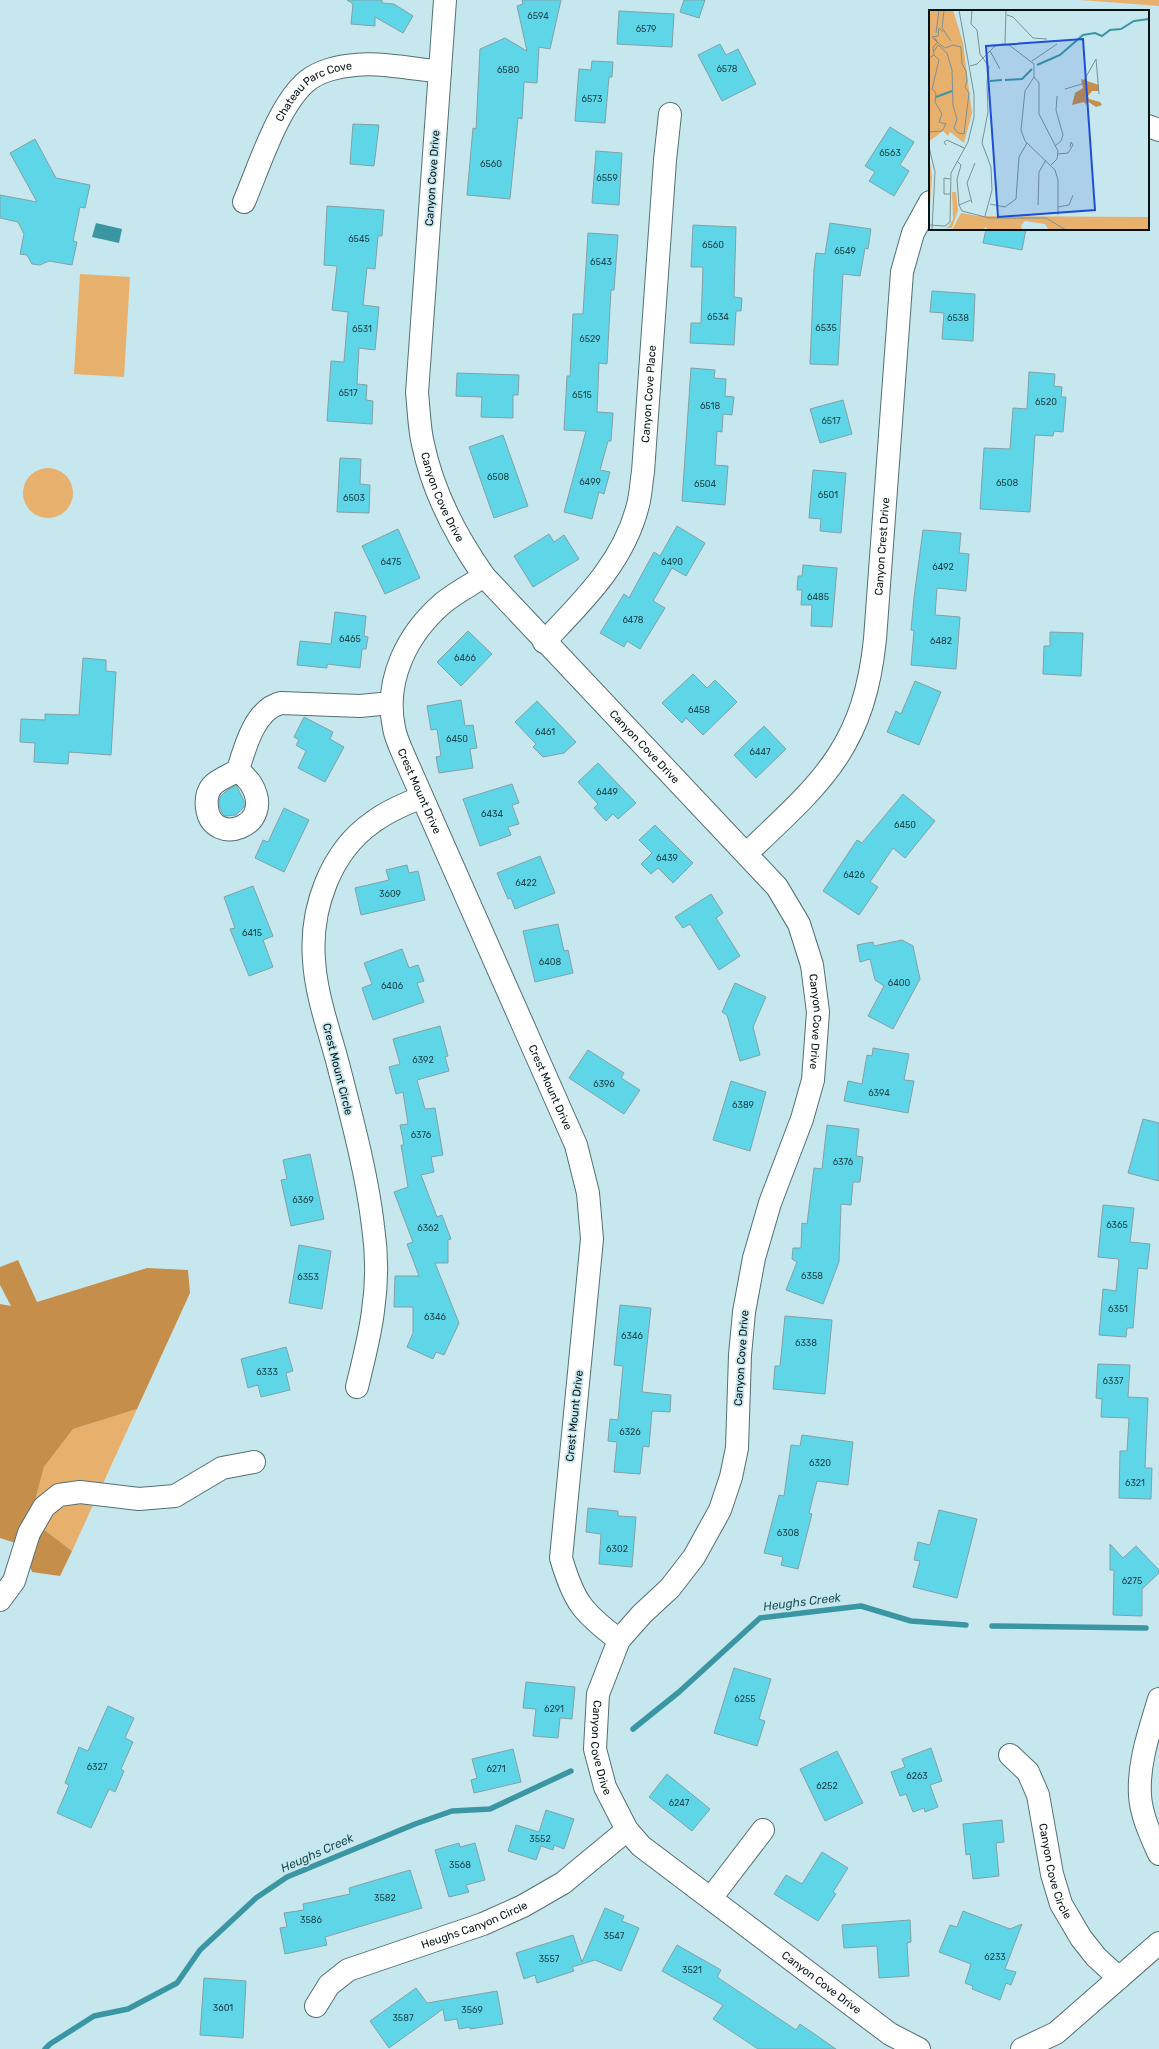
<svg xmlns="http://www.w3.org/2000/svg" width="1159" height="2049" font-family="Rubik,sans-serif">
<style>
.green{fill:#e8b06d}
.forest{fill:#c58e4a}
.water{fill:#3b96a3}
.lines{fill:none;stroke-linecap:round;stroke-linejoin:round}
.stream{stroke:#3b96a3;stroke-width:5.5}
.building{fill:#5fd6e8;stroke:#82a1a7}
.minor-casing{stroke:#527075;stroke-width:24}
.minor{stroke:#fff;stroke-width:22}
.labels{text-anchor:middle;stroke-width:3.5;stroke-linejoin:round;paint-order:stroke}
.number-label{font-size:9px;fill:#1c4349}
.street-label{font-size:11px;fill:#061214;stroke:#c6e7ed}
.water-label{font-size:12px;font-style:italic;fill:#1c5057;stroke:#c6e7ed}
.inset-river{fill:none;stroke:#3b96a3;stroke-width:2}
.inset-road{fill:none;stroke:#799296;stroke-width:1}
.view{fill:#1d4ed8;fill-opacity:0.15;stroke:#1d4ed8;stroke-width:2}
.inset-edge{fill:none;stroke:#061214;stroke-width:2}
</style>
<rect width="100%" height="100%" fill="#c6e7ed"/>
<path class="green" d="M1081 0H1159V6Z
M80 274 130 277 124 377 74 374Z
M23 493a25 25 0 1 1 50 0a25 25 0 1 1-50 0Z
M137 1409 72 1551 30 1519 44 1467 73 1429Z"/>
<path class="forest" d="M18 1260 37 1302 147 1268 188 1270 190 1293 137 1409 73 1429 44 1467 30 1519 72 1551 60 1576 32 1572 22 1545 0 1538V1304L11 1306 0 1285V1267Z"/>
<path class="water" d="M96 223 122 229 119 243 92 237Z"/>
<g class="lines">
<path class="stream" d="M992 1626 1146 1628
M633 1729 679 1692 760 1618 861 1606 911 1621 966 1625
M45 2049 50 2044 94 2016 128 2009 177 1983 200 1950 256 1898 287 1877 415 1824 452 1811 490 1809 571 1771"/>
</g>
<path class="building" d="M347 0H382V3L394 4 413 16 403 33 375 17V26L351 24 353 4Z
M522 0H561L550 49 539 47 537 83 524 82 522 119 518 118 510 199 467 195 473 128 476 129 480 49 505 38 527 51 517 6 523 4Z
M684 0H705L699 18 680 12Z
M619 11 674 14 672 47 617 44Z
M720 44 726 55 738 49 756 84 722 101 698 55Z
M592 61 613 62 612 77H609L605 123 575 121 579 69 591 70Z
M353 124 379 125 374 166 350 164Z
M890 127 914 142 900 165 909 171 894 196 869 181 875 172 865 166Z
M35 139 56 178 90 185 85 208 80 207 73 241 77 242 72 265 49 261 40 265 32 264 27 255 20 254 24 234 18 222 0 218V195L37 202 10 153Z
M596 151 622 153 619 205 592 203Z
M327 206 384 210 382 236H378L375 269 367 268 363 305 379 307 375 350 359 348 357 384 367 385 366 400 373 401 372 424 327 421 331 361 344 362 348 312 332 310 337 266 324 265Z
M830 223 871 229 868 249 865 248 860 276 843 274 838 365 810 364 814 269 816 253 825 254Z
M693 225 736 227 734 297 742 298 741 311H736L734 345 690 343 691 323H701L703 267H691Z
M986 229H1026L1022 250 983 243Z
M588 233 618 235 614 290H611L607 364 599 363 597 412 613 413 611 441H608L600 470 610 472 604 494 599 492 592 519 564 512 586 431 564 430 567 376H570L573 314H583Z
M932 291 975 294 973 341 942 339 944 313 930 312Z
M691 368 715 370 714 378 726 379 725 396 734 397 732 415 723 414 722 432 717 431 715 465 728 466 725 505 682 501Z
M1029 372 1055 374 1054 386 1062 387 1061 397H1066L1063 432 1054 431 1053 436 1035 435 1030 512 980 509 984 448 1010 449 1013 408 1027 409Z
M457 373 519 375 518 395H513V418L481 417 482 397 456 396Z
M843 400 852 434 820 443 810 409Z
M503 435 528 506 494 518 469 447Z
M340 458 361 459 360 484 370 485 369 513 337 512Z
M813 470 846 473 841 533 820 531 821 519 809 518Z
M677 526 705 543 686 576 672 568 653 601 665 608 640 649 627 641 624 647 600 633 624 594 629 598 654 552 660 556Z
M398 529 420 578 385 594 362 546Z
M923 530 961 533 959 553 969 554 966 591 937 588 935 615 960 617 956 669 911 665 914 631 911 630 914 598Z
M549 534 554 542 564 535 579 559 533 587 514 556Z
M803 565 837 568 832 627 811 626 812 605H801L802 590H797L798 576H802Z
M335 612 366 616 364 636 368 637 366 649H362L360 668 327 664V668L297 665 300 641 331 644Z
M468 631 492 654 461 686 437 662Z
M1050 632 1083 633 1081 676 1043 674 1044 646H1050Z
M83 658 106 660V671L116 672 111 755 69 752 68 764 34 762 35 743 20 742 21 719 45 720V714L79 715Z
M693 674 707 688 715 680 737 702 703 735 686 718 682 723 662 703Z
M915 681 941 692 919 745 887 732 896 711 901 714Z
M461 700 465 726 473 725 477 748 470 749 473 768 439 773 436 757 441 756 437 729 431 730 427 706Z
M537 701 576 742 564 753 543 757 533 747 536 744 515 722Z
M304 717 333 732 330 739 344 747 325 782 298 768 306 751 296 745 299 740 294 737Z
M764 726 786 749 756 778 734 755Z
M598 763 636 803 618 819 613 814 606 821 594 808 598 804 578 782Z
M512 784 519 803 512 805 519 824 508 827 511 835 480 846 463 799Z
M236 785 244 801V807L236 815 225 816 222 813 219 805 220 797 225 792Z
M903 794 935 821 905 858 893 848 870 882 878 887 859 915 823 891 857 840 862 843Z
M284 808 309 820 284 872 255 858 263 840 268 842Z
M655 825 693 863 673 883 658 868 651 874 641 864 652 853 639 840Z
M540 856 555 893 515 909 511 898 508 899 497 873Z
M407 865 409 873 418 871 425 900 361 915 355 888 389 880 386 870Z
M253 886 273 936 263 940 273 967 249 976 230 929 235 928 224 897Z
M711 894 723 913 716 918 740 956 719 970 690 924 683 928 675 917Z
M558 924 564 951 568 950 573 973 535 982 523 931Z
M902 940 913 946 920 979 893 1029 868 1016 884 986 875 980 870 959 860 962 857 945 873 942 874 946Z
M402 949 409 968 418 965 424 981 417 983 424 1002 373 1020 362 988 372 984 364 963Z
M735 983 766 997 753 1027 760 1055 740 1061 727 1015 722 1012Z
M440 1026 448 1056 445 1057 449 1071 417 1080 425 1109 435 1108 443 1155 431 1157 434 1172 421 1175 437 1217 442 1215 451 1239 448 1240V1263H435L459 1323 444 1355 436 1352 433 1359 407 1347 413 1333V1307H394L395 1276H419L407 1244 413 1242 394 1192 408 1187 401 1145H404L400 1125 408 1124 403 1092 396 1094 389 1067 400 1064 393 1039Z
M873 1048 909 1054 904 1080 914 1081 908 1113 844 1101 848 1081 862 1084 867 1055 872 1056Z
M588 1050 624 1073 621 1078 640 1090 624 1114 569 1078Z
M731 1081 766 1092 750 1151 713 1140Z
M1143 1119 1159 1123V1181L1128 1173Z
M827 1125 859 1129 856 1156 863 1157 860 1182H853L851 1205 841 1204 839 1262 823 1304 786 1290 797 1262 792 1259 793 1248H801L802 1223 807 1224 814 1168 822 1169Z
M310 1154 324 1219 291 1226 281 1180 287 1179 283 1160Z
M1103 1205 1134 1208 1130 1242 1150 1244 1147 1269 1138 1268 1133 1328H1127L1126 1337 1099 1335 1103 1289 1116 1291 1119 1259 1098 1257Z
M299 1245 331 1251 322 1309 289 1303Z
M620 1305 651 1308 642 1392 671 1395 670 1412 652 1411 649 1447 643 1446 640 1474 614 1472 617 1442 608 1441 610 1419 618 1420 623 1366 614 1365Z
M785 1316 832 1320 825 1394 773 1389 775 1366H780Z
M286 1347 293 1371 286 1373 290 1390 261 1397 258 1385 248 1388 241 1359Z
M1098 1364 1130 1365 1128 1397 1148 1398 1145 1468H1152L1151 1499 1119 1498 1120 1451H1127L1129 1418 1101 1417 1102 1399 1096 1398Z
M802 1435 853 1442 848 1485 817 1481 809 1513 812 1514 798 1569 781 1565 783 1557 764 1553 779 1495 784 1496 791 1445 800 1446Z
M588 1508 618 1511V1516L636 1517 632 1567 599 1564 601 1534 586 1532Z
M939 1510 977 1519 957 1598 913 1587 920 1561 914 1560 918 1542 930 1545Z
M1110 1544 1123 1558 1136 1546 1159 1570V1573L1142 1589V1616L1113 1615 1114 1570H1110Z
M734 1668 771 1679 759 1719 765 1721 757 1746 714 1733Z
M526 1682 575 1687 572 1719 560 1718 558 1738 533 1736 536 1709 523 1708Z
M108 1706 134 1718 125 1738 133 1742 121 1769 124 1771 115 1792 109 1789 91 1828 57 1813 69 1785 65 1783 79 1747 88 1751Z
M931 1748 942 1781 930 1785 938 1807 925 1812 924 1808 913 1812 906 1794 900 1796 891 1772 905 1767 902 1759Z
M513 1749 521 1782 474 1793 471 1780 477 1778 472 1759Z
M837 1751 863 1803 825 1821 800 1769Z
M667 1774 710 1809 692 1831 649 1797Z
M546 1810 574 1819 564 1849 554 1845 553 1850 541 1846 536 1860 508 1851 516 1825 539 1832Z
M1002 1820 1004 1842 996 1843 999 1876 973 1879 970 1854 966 1855 963 1824Z
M459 1843 460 1847 475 1843 485 1880 466 1885 469 1892 449 1897 435 1850Z
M822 1852 848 1868 833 1892 836 1894 818 1921 774 1894 786 1875 802 1884Z
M410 1870 422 1908 325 1937 327 1945 285 1954 280 1928 287 1927 284 1913 304 1910 303 1904 350 1894 349 1888Z
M605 1908 624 1916 622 1921 639 1928 621 1971 595 1960 572 1967 574 1971 537 1983 535 1975 524 1979 516 1953 573 1935 582 1962Z
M963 1911 1010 1929 1022 1924 1005 1969 1016 1972 1011 1985 1006 1983 1000 2000 972 1989 973 1986 965 1983 971 1964 939 1952 950 1925 957 1927Z
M910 1920 911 1942 907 1943 909 1976 879 1978 877 1946 844 1948 842 1925Z
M677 1945 721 1970 717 1977 796 2030 800 2024 836 2049H758L713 2019 723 2005 662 1971Z
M204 1978 246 1981 243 2038 200 2035Z
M416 1988 427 2003 497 1991 503 2024 470 2029V2027L459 2029 457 2019 445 2021 443 2009 389 2048 370 2021Z"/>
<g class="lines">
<g class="minor-casing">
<g id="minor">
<path id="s1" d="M445 0 417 393C419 410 419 428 423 444 433 493 456 536 484 576L777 887 799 924 812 965 818 1012 813 1080 802 1119 770 1203 754 1258 744 1312 740 1355 737 1448 731 1477 720 1510 694 1557 670 1588 642 1614 619 1640 598 1694 595 1749 605 1787 627 1830 641 1846 890 2034 919 2049"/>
<path d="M1148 126 1159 130"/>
<path id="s2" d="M244 202C259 167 278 105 307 81 319 71 339 66 355 65 380 62 415 69 440 72"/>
<path id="s3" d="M484 576C471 585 455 593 443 603 407 634 384 680 394 728 396 740 403 753 408 765L576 1145 588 1193 592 1239 561 1558C574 1602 582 1612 619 1640"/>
<path id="s4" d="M544 642C583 601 624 562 638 505 641 494 641 483 643 472L665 160 670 114"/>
<path d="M238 770C242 774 248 779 251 784 277 827 212 848 207 808 206 800 207 792 212 786 218 779 231 775 238 770 245 747 255 709 281 703L360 706 391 703"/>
<path id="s5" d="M747 853C821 783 864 748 875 639L902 272 913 233 930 202"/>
<path d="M357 1387C363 1362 370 1336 373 1311 377 1284 377 1253 373 1226 367 1174 351 1115 338 1064 329 1030 316 995 314 960 310 909 330 852 373 822 388 811 405 804 422 797"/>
<path d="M0 1600 14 1581 29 1533 44 1507 59 1495 80 1492 139 1499 175 1496 222 1468 254 1462"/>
<path d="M1159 1699C1150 1730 1138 1762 1140 1795 1141 1815 1151 1836 1159 1854"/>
<path id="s6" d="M1010 1755 1028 1772 1038 1795 1052 1874 1061 1904 1081 1938 1096 1957 1119 1978"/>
<path d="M711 1898 763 1830"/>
<path id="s7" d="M316 2006 329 1985 348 1970 483 1924 523 1906 563 1883 627 1830"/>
<path d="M1022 2049 1056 2033 1159 1943"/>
</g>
</g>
<use href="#minor" class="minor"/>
</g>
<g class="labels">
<g class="number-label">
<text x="538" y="19">6594</text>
<text x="646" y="32">6579</text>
<text x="727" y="72">6578</text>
<text x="508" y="73">6580</text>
<text x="592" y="102">6573</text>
<text x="890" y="156">6563</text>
<text x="491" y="167">6560</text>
<text x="607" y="181">6559</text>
<text x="359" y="242">6545</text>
<text x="713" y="248">6560</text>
<text x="845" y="254">6549</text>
<text x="601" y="265">6543</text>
<text x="718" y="320">6534</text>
<text x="958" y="321">6538</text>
<text x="826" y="331">6535</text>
<text x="362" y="332">6531</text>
<text x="590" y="342">6529</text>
<text x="348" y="396">6517</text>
<text x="582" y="398">6515</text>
<text x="1046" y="405">6520</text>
<text x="710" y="409">6518</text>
<text x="831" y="424">6517</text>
<text x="498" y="480">6508</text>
<text x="590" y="485">6499</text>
<text x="1007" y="486">6508</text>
<text x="705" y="487">6504</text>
<text x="828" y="498">6501</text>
<text x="354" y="501">6503</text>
<text x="391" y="565">6475</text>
<text x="672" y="565">6490</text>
<text x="943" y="570">6492</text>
<text x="818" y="600">6485</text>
<text x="633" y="623">6478</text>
<text x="350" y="642">6465</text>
<text x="941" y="644">6482</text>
<text x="465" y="661">6466</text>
<text x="699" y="713">6458</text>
<text x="545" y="735">6461</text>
<text x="457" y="742">6450</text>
<text x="760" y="755">6447</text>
<text x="607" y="795">6449</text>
<text x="492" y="817">6434</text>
<text x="905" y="828">6450</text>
<text x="667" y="861">6439</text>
<text x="854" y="878">6426</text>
<text x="526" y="886">6422</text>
<text x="390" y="897">3609</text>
<text x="252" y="936">6415</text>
<text x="550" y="965">6408</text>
<text x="899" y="986">6400</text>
<text x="392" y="989">6406</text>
<text x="423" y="1063">6392</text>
<text x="604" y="1087">6396</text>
<text x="879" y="1096">6394</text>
<text x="743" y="1108">6389</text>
<text x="421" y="1138">6376</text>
<text x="843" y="1165">6376</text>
<text x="303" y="1203">6369</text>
<text x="1117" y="1228">6365</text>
<text x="428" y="1231">6362</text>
<text x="812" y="1279">6358</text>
<text x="308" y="1280">6353</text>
<text x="1118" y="1312">6351</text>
<text x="435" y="1320">6346</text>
<text x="632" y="1339">6346</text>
<text x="806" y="1346">6338</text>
<text x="267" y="1375">6333</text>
<text x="1113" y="1384">6337</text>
<text x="630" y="1435">6326</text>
<text x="820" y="1466">6320</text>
<text x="1135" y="1486">6321</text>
<text x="788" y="1536">6308</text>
<text x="617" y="1552">6302</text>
<text x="1132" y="1584">6275</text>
<text x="745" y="1702">6255</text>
<text x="554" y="1712">6291</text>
<text x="97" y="1770">6327</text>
<text x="496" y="1772">6271</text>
<text x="917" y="1779">6263</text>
<text x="827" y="1789">6252</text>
<text x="679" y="1806">6247</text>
<text x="540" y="1842">3552</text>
<text x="460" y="1868">3568</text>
<text x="385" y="1901">3582</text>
<text x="311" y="1923">3586</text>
<text x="614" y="1939">3547</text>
<text x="995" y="1960">6233</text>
<text x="549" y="1962">3557</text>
<text x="692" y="1973">3521</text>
<text x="223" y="2011">3601</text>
<text x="472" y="2013">3569</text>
<text x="403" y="2021">3587</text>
</g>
<g class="street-label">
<text dy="4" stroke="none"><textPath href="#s2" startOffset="137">Chateau Parc Cove</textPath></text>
<text transform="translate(432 178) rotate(-86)" y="4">Canyon Cove Drive</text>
<text dy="4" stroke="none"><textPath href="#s4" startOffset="280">Canyon Cove Place</textPath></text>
<text dy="4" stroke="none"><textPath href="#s1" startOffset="502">Canyon Cove Drive</textPath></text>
<text dy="4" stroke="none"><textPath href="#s5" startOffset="350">Canyon Crest Drive</textPath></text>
<text dy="4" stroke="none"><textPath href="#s1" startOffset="826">Canyon Cove Drive</textPath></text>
<text dy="4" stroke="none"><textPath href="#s3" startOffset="258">Crest Mount Drive</textPath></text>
<text dy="4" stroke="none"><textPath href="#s1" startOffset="1162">Canyon Cove Drive</textPath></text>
<text transform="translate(338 1069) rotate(76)" y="4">Crest Mount Circle</text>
<text dy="4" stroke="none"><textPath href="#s3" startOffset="582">Crest Mount Drive</textPath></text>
<text transform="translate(741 1358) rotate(-86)" y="4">Canyon Cove Drive</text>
<text transform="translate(574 1416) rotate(-84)" y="4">Crest Mount Drive</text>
<text dy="4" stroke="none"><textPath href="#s1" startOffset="1942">Canyon Cove Drive</textPath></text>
<text dy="4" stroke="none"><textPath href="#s6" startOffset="128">Canyon Cove Circle</textPath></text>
<text dy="4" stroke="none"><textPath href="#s7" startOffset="183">Heughs Canyon Circle</textPath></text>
<text dy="4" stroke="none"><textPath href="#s1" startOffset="2278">Canyon Cove Drive</textPath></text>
</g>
<g class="water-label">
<text transform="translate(802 1602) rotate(-7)" y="4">Heughs Creek</text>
<text transform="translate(317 1853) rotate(-24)" y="4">Heughs Creek</text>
</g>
</g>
<g transform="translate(929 10)">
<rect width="220" height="220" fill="#c6e7ed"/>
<path d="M0 0H24L34 33 43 103 35 133 21 122 19 126 14 121 2 130 0 128ZM0 145 3 167 0 208ZM23 182H27L29 200 23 218H16L20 216 24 209ZM32 203 49 206 220 207V220H120L116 214 96 211 92 216 93 220H59L57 217 53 220H23Z" fill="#e8b06d"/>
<path d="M152 69 170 75V81H163L159 86 160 89 171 92 173 95 167 97 158 91 157 95 155 92 143 95 146 83 154 78Z" fill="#c58e4a"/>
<path class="inset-river" d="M108 55 131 45 154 25 166 23 173 26 181 20 192 19 205 11 220 9M76 70 93 69 103 59M61 71 73 70M7 87 23 81"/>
<path class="inset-road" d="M15 0 13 18 22 31M78 5 84 7 104 28 118 29M42 14 48 20 51 44 60 57 58 73 59 102 53 133 62 157 63 180 56 206M42 14 43 0M7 23 10 0M6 28 9 33 3 27 9 26 10 18 14 22M76 34 77 0M5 41 9 35 18 43 23 60 24 95 28 109 25 118 29 123 35 124 40 83 36 77 38 71 37 61 33 54 32 37 24 35 16 38 9 33M61 41 71 59M0 48 5 45 4 37 8 33M103 51 128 34M41 56 48 54 66 36 73 34 80 35 105 54V67L96 81 92 120 96 131 126 160 129 170V205M105 67 110 73V104L129 141 128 149 122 155M136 79 153 74 167 49 170 84M0 122 13 121 17 114 10 112 13 104 6 92 7 83 3 79 10 50 5 45M17 135 15 132 18 130 35 138 31 136M126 136 132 131 134 125 127 100 128 86M0 137 6 162 3 220M129 144 139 143 144 135 142 132 141 137M28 151 32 155 28 169 30 195 33 201 60 208H117L137 220M21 184H15V168L21 169M43 193 38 173 46 153M61 194 76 197 87 189 90 147 98 133M30 195 42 190M109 195 110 162 117 150M129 197 140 195 144 185M0 215 16 216 21 212 22 163 39 132 45 107V84L30 0"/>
<path class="view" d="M154 29 166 200 69 207 57 36Z"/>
<rect width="220" height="220" class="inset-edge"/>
</g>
</svg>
